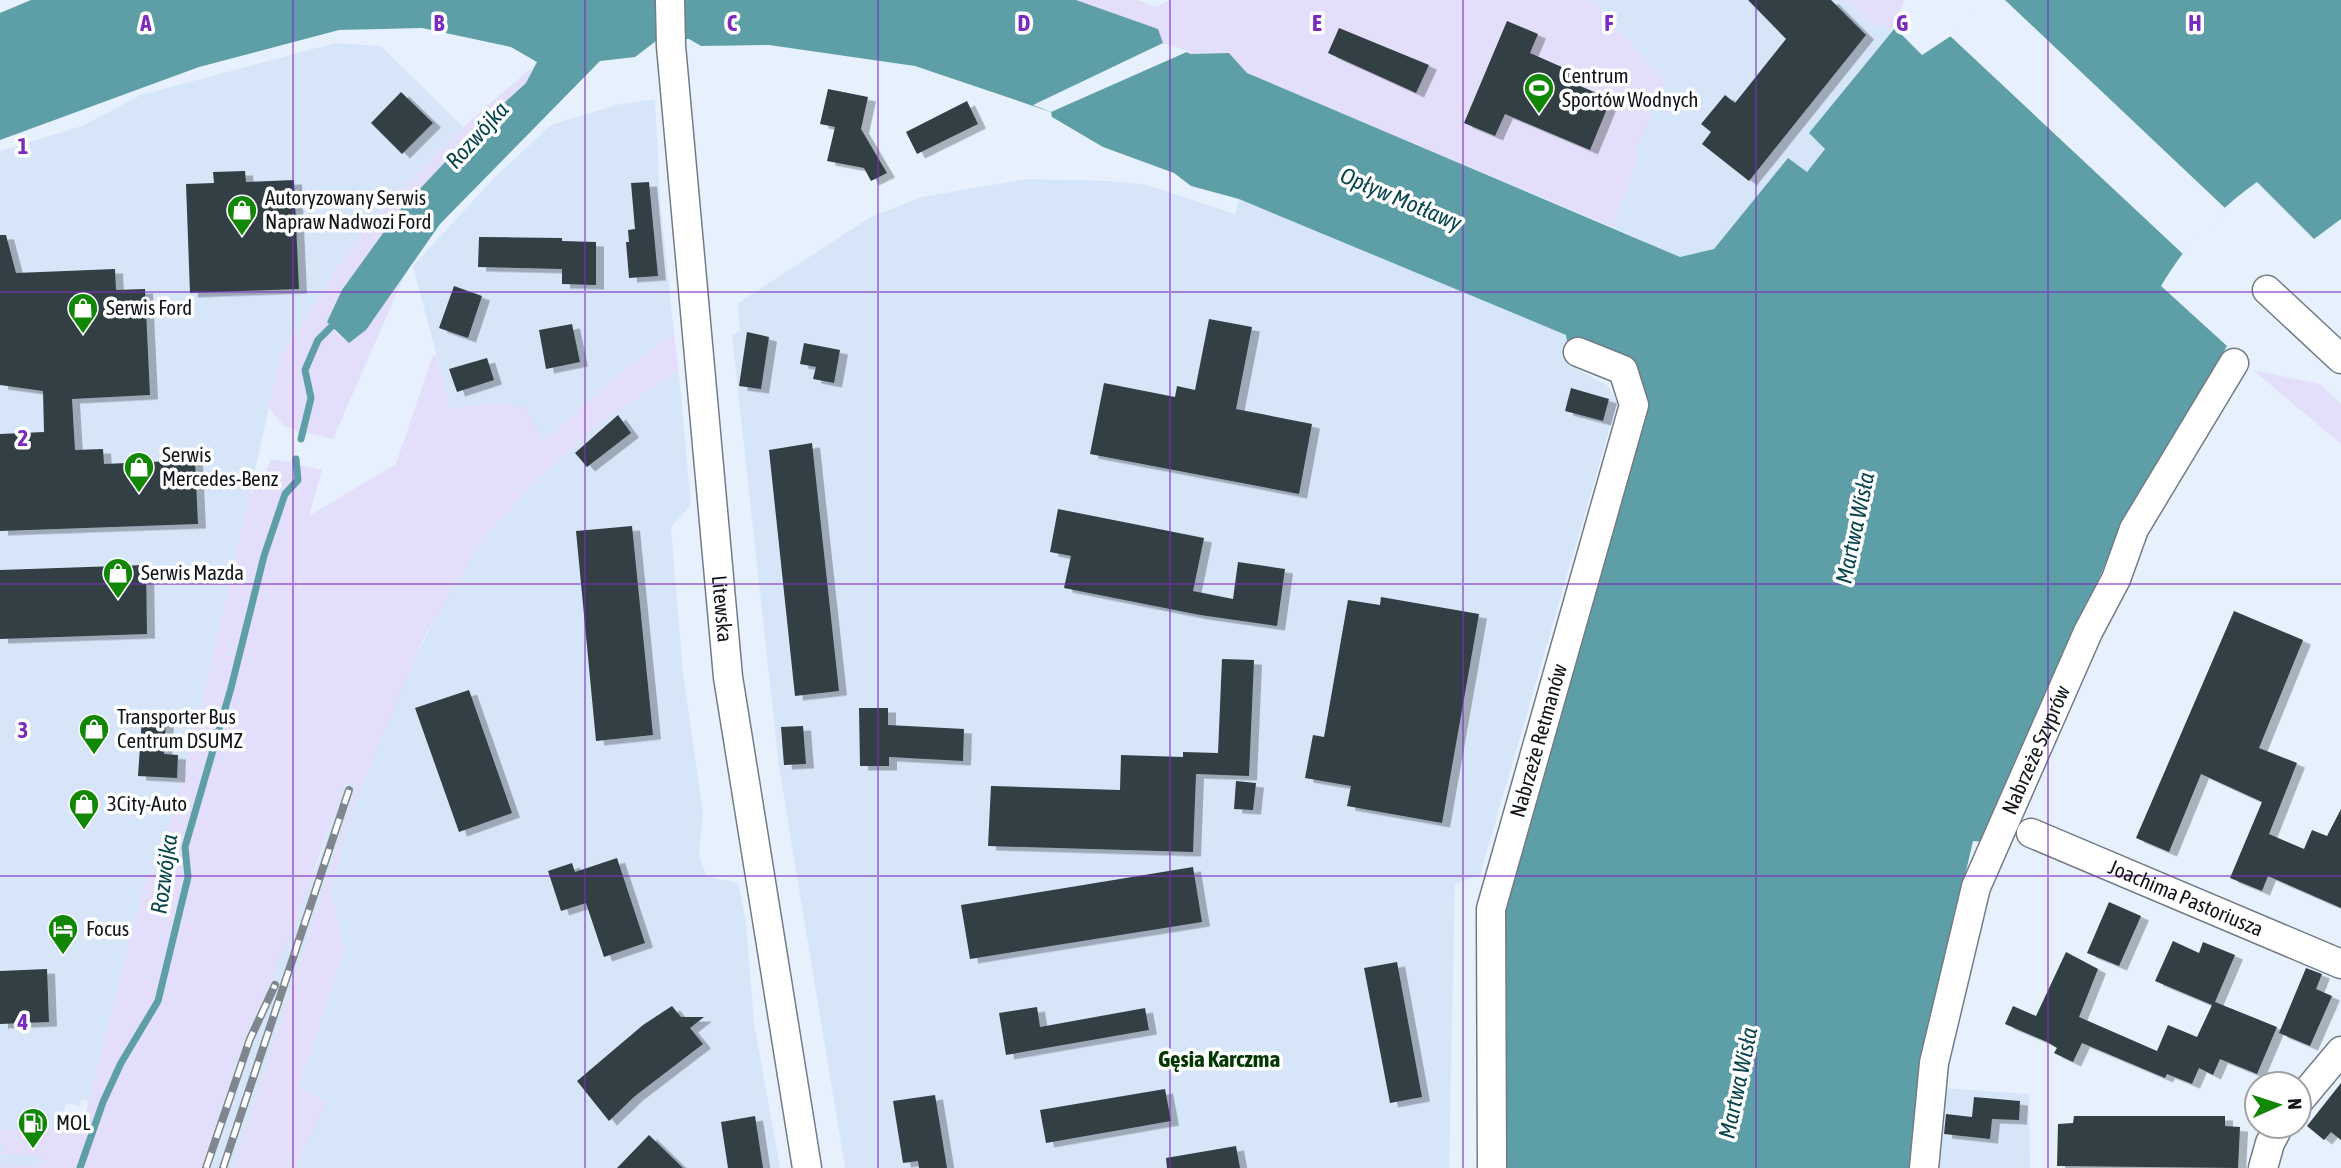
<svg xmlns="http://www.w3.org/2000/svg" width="2341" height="1168" font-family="'Asap Condensed',sans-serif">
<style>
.built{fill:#d6e6f8}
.green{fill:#e3def9}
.water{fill:#5e9ea7}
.pier{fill:#e6f1fd}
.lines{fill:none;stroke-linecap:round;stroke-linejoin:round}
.stream{stroke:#5e9ea7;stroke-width:7}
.building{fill:#323f45;filter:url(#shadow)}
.minor-casing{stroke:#727c87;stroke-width:31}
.minor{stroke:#fff;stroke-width:28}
.rail-casing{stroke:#7f868e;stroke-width:8}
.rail{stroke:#fff;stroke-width:5;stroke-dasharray:16;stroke-linecap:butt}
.grid{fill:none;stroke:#7b2cbf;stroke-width:2;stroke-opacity:0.55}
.labels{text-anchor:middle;stroke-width:7;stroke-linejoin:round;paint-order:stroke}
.poi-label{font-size:21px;fill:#13171b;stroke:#fff;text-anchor:start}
.street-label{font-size:21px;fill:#13171b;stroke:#fff}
.water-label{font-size:23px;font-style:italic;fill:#0a464d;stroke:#fff}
.neighbourhood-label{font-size:23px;font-weight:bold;fill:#013700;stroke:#fff}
.grid-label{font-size:23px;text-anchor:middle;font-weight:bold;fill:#7b2cbf;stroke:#fff;stroke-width:7;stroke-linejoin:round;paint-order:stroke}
</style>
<defs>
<filter id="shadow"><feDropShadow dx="8" dy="4.5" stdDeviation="0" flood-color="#0004"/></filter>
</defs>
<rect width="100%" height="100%" fill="#e6f1fd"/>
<path class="built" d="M1592 0H1848L1871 23 1895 28 1809 133 1825 149 1807 172 1788 158 1714 249 1680 257 1612 227 1638 160 1635 150 1665 82Z
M335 43 381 46 463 127 394 197 337 266 304 323 281 355 197 726 156 873 147 874 89 1101 81 1099 80 1106 66 1103 60 1128 59 1168H0V151L82 126 141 95Z
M655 99 660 200 674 333 617 376 544 441 535 428 495 402 451 410 413 266 494 178 551 125 616 105Z
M1027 179 1108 181 1147 185 1235 214 1239 199 1567 335 1568 346 1573 349 1568 365 1607 385 1617 403 1480 875 1455 884 1449 1168H845L779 767 732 336 740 331 738 303 871 217 922 197Z
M675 372 679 374 691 504 671 528 683 672 703 813 699 854 706 876 738 883 746 922 754 1023 780 1168H296L307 1142 299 1087 344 951 331 889 353 808 405 678 448 593 484 538 531 486 594 427Z
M344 782 357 786 233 1168H201L241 1048 319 861Z
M1942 1088 2029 1094 2030 1168H1936Z"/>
<path class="green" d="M1076 0H1137L1155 7 1171 0H1592L1665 82 1636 150 1638 160 1612 227 1247 73 1229 53 1191 54 1163 43 1157 29Z
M1848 0H1904L1895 28 1871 23Z
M534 66 526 83 481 124 399 211 328 322 338 335 366 329 409 265 333 439 308 433 301 439 295 429 285 427 268 407 281 355 304 323 337 266 394 197 463 127Z
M674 333 679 374 675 372 594 427 531 486 484 538 423 639 353 808 331 889 344 951 299 1087 326 1102 296 1168H233L357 786 345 782 295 925 241 1048 201 1168H3V1165L41 1166V1156L3 1154 0 1131 82 1127 147 874 156 873 197 726 249 495 262 481 271 459 289 462 296 459 299 465 322 470 309 516 396 464 432 357 436 355 451 410 495 402 525 408 544 441 617 376Z
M2253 370 2320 384 2341 404V444Z"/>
<path class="water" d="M31 0H1076L1158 29 1163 43 1191 54 1229 53 1247 73 1680 257 1714 249 1788 158 1807 172 1825 149 1809 133 1895 28 1922 55 1951 36 1983 0H2341V219L2314 239 2257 182C2216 211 2187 243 2161 286L2227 346 2123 523 1985 842 1973 841 1922 1060 1910 1168H1495L1494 909 1638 405 1625 365 1568 347 1566 335 1239 199 1191 186 1174 173 1103 147 1052 117 1051 112 915 66 769 45 701 46 689 39 656 41 635 57 600 61 440 224 366 330 349 343 327 322 342 290 399 211 481 124 526 83 537 62 511 47 422 28 339 30 199 67 0 140V13Z"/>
<path class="pier" d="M1979 0H2005L2225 208 2184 255 1948 34Z
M1163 43 1189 51 1051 112 1033 105Z"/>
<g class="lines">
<path class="stream" d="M301 439 311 398 305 370 318 340 338 320
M80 1168 103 1102 121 1063 158 1001 188 877 185 847 231 688 264 556 285 494 298 480 296 459"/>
</g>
<path class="building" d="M1748 0H1831L1866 35 1749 181 1702 144 1711 132 1701 124 1725 95 1735 103 1786 39Z
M1507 21 1538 34 1530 53 1573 72 1568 81 1611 99 1590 150 1505 114 1495 136 1464 123Z
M1339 28 1429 65 1416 93 1328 53Z
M828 89 868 97 861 129 887 173 871 181 864 168 827 161 835 127 820 124Z
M401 92 433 123 402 154 371 123Z
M967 101 978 124 917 154 906 132Z
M245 171 246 182 294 180 299 289 190 293 186 184 214 183 213 172Z
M649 182 658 276 629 278 626 242H629L628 230 635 229 631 183Z
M0 235H6L16 273 115 269 116 290 145 289 150 395 72 399 75 450 103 449 104 464 195 460 198 524 0 531V434L44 432 43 391 0 385Z
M479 237 562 238V241L596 242V285L562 284V269L478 267Z
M454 286 482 296 468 338 439 328Z
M1209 319 1252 327 1236 409 1312 424 1299 494 1090 454 1104 383 1175 397 1177 386 1195 390Z
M572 324 580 362 546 369 539 330Z
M747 332 769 337 761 389 739 386Z
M804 343 840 350 834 383 813 379 816 367 800 364Z
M487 358 494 380 457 392 449 369Z
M1571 388 1609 399 1603 421 1565 411Z
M618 415 631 433 587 467 575 453Z
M812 443 839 691 795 696 769 450Z
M1058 509 1204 538 1193 591 1233 599 1238 562 1285 569 1277 626 1200 615 1064 588 1071 556 1050 552Z
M632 526 653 735 596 741 576 531Z
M146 565 147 634 0 639V570Z
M1381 597 1479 614 1442 823 1347 806 1351 786 1305 778 1313 735 1324 737 1348 600 1380 605Z
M2234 611 2303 640 2259 748 2297 763 2269 834 2304 849 2312 830 2327 836 2341 809V908L2268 876 2262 891 2230 878 2262 802 2201 774 2169 852 2136 838Z
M1222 659 1254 660 1249 776 1196 774 1193 852 988 846 991 786 1120 790 1121 755 1183 757V752L1218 753Z
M469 690 512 813 459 832 415 708Z
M859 708H888V725L964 729 963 761 889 757V766H860Z
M142 718 166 720 164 754 178 755 177 778 138 776Z
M803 726 806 764 784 765 781 727Z
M1236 781 1256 783 1253 810 1234 809Z
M617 858 645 943 604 957 586 903 561 911 548 871 572 863 575 872Z
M1193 867 1202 922 970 959 961 905Z
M2109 902 2141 916 2119 966 2087 953Z
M2173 941 2199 953 2203 942 2235 955 2215 1002 2277 1027 2257 1074 2220 1059 2213 1075 2199 1068 2192 1084 2167 1074 2165 1078 2082 1043 2073 1062 2054 1053 2057 1048 2047 1042 2005 1024 2013 1006 2036 1016 2066 952 2098 969 2079 1017 2157 1051 2168 1025 2197 1037 2212 1005 2155 981Z
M1397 962 1422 1097 1390 1103 1364 968Z
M2306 968 2322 974 2316 989 2332 996 2310 1046 2279 1033Z
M47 969 49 1022 0 1024V971Z
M672 1006 681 1017H704L690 1028 703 1044 635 1096 609 1121 577 1081 643 1025Z
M1037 1007 1040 1027 1145 1008 1149 1030 1006 1055 999 1013Z
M2341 1083V1140L2331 1132 2324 1140 2307 1126Z
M1165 1089 1171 1121 1046 1143 1040 1110Z
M935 1095 947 1168H919L918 1161 903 1163 893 1101Z
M1974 1097 2020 1101 2019 1120 1992 1119 1990 1139 1944 1134 1946 1114 1972 1117Z
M755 1116 763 1168H728L721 1122Z
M2074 1116H2225V1126L2240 1127 2238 1168 2057 1166 2058 1124 2073 1123Z
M649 1135 683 1168H617Z
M1236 1146 1240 1168H1167L1166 1158Z"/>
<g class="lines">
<g class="minor-casing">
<g id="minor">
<path id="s1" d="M670 0 671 46 728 677 807 1168"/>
<path d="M2267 290 2341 359"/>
<path id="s2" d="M2031 833 2341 964"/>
<path d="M2299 1101 2341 1051"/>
<path id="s3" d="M1492 1168 1491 909 1634 405 1623 370 1578 352"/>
<path id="s4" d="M1924 1168 1934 1063 1976 887 2088 632 2116 579 2134 529 2234 363"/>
<path d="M2263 1168 2270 1143 2279 1126"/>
</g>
</g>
<use href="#minor" class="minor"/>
<g class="rail-casing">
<path id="rail" d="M206 1168 250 1039 275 985
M223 1168 349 790"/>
</g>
<use href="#rail" class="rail"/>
</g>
<path class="grid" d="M293 0V1168M585 0V1168M878 0V1168M1170 0V1168M1463 0V1168M1756 0V1168M2048 0V1168M0 292H2341M0 584H2341M0 876H2341"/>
<defs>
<g id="stadium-pin" transform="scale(1.575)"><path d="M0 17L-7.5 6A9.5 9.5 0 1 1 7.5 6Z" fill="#118705" stroke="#fff"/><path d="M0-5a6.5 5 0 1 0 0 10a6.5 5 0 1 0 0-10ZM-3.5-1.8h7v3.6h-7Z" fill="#fff"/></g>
<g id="shop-pin" transform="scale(1.575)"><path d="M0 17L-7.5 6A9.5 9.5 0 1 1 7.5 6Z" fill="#118705" stroke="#fff"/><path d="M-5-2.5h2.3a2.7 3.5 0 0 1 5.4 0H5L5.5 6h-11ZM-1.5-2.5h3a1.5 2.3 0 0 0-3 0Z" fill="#fff"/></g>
<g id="hotel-pin" transform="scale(1.575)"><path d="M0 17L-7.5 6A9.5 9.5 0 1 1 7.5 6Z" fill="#118705" stroke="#fff"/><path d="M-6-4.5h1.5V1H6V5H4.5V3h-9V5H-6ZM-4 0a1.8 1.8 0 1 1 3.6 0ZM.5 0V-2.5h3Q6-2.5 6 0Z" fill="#fff"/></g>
<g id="fuel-pin" transform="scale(1.575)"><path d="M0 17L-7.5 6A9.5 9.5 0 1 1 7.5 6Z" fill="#118705" stroke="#fff"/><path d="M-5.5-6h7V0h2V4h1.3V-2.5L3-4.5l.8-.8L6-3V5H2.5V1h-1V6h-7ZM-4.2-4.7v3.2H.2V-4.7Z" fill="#fff"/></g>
</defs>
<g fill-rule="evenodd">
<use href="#stadium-pin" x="1539" y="88"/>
<use href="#shop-pin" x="242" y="210"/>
<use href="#shop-pin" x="83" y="308"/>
<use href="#shop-pin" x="139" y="467"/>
<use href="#shop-pin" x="118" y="573"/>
<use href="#shop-pin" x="94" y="729"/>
<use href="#shop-pin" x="84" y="804"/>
<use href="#hotel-pin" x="63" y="929"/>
<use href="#fuel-pin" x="33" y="1123"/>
</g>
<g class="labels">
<g class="poi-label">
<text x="1562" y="83">Centrum<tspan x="1562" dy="24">Sportów Wodnych</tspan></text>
<text x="265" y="205">Autoryzowany Serwis<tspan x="265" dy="24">Napraw Nadwozi Ford</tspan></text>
<text x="106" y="315">Serwis Ford</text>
<text x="162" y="462">Serwis<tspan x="162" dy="24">Mercedes-Benz</tspan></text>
<text x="141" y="580">Serwis Mazda</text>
<text x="117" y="724">Transporter Bus<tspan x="117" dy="24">Centrum DSUMZ</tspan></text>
<text x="107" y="811">3City-Auto</text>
<text x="86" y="936">Focus</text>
<text x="56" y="1130">MOL</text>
</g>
<g class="street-label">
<text dy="7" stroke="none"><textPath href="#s1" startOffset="611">Litewska</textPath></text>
<text dy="7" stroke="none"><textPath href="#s3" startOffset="434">Nabrzeże Retmanów</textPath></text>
<text dy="7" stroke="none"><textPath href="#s4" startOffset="436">Nabrzeże Szyprów</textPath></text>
<text dy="7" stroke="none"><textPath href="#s2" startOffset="168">Joachima Pastoriusza</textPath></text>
</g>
<g class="water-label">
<text transform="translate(477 135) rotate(-48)" y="8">Rozwójka</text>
<text transform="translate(1401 199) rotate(23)" y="8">Opływ Motławy</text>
<text transform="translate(1855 528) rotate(-78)" y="8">Martwa Wisła</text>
<text transform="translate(164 874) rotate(-82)" y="8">Rozwójka</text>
<text transform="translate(1738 1083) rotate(-78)" y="8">Martwa Wisła</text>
</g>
<g class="neighbourhood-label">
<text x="1219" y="1067">Gęsia Karczma</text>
</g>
</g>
<g class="grid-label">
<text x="146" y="31">A</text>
<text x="439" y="31">B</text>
<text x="732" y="31">C</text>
<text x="1024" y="31">D</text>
<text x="1317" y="31">E</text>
<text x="1609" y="31">F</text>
<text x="1902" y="31">G</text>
<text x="2195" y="31">H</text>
<text x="23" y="154">1</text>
<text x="23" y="446">2</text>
<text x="23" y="738">3</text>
<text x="23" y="1030">4</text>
</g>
<g transform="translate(2278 1105) rotate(87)"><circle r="33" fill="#ffffff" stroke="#a1a2a4" stroke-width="2"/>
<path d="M0-5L12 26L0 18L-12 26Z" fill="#118705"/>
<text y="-10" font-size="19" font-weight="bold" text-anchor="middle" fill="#13171b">N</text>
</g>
</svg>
